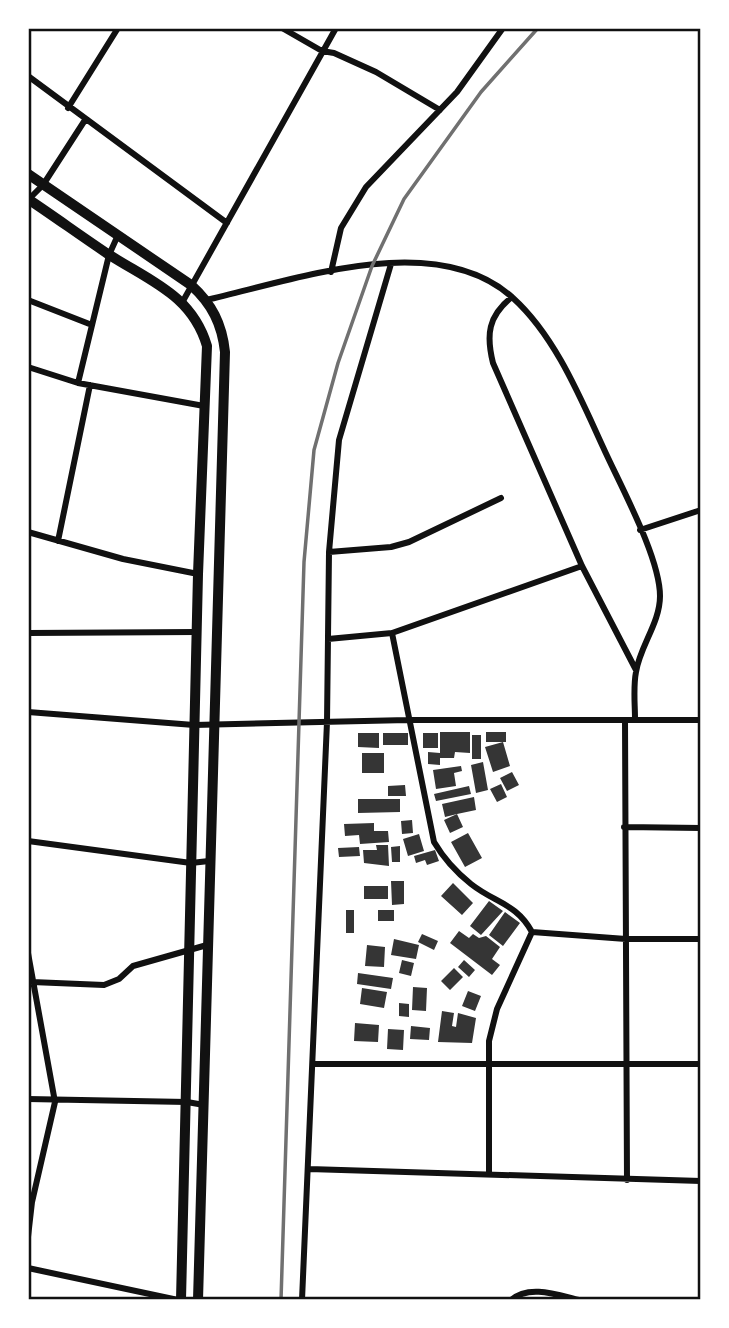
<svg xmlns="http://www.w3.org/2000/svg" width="729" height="1328" font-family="Figtree,sans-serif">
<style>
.building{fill:#353535}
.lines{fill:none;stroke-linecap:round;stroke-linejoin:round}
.minor{stroke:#111;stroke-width:6}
.trunk{stroke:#111;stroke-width:10}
.rail{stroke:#707070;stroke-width:3.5}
.neatline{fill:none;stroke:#111;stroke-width:2.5}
</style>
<rect width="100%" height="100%" fill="#fff"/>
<path class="building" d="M440 732H470V753L455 752 454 758H440V765L428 764V752L440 753Z
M486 732H506V742H486Z
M358 733H379V748L358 747Z
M383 733H408V745H383Z
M423 733H438V748H423Z
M472 735H481V759H472Z
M503 742 510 766 493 772 485 747Z
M362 753H384V773H362Z
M483 762 488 790 476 793 471 765Z
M461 766 462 771 454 773 456 786 436 789 433 770Z
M512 772 519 785 507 791 500 778Z
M501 784 507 797 497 802 490 789Z
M405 785 406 796H388V786Z
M469 786 471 794 436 801 434 794Z
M474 797 476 810 457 814 463 827 450 833 444 820 457 814 445 817 442 804Z
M358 799H400V812L358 813Z
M412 820 413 833 402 834 401 821Z
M374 823V831H388L389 842 360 844 359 835 345 836 344 824Z
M468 833 482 858 465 867 451 842Z
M419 834 424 851 408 856 403 839Z
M376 845H388L389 866 364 863 363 850H377Z
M400 846V862H392L391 847Z
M359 847 360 856 339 857 338 848Z
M435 850 439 861 427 865 425 860 416 863 414 856Z
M391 881H404V904L392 905Z
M453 883 473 903 462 915 441 896Z
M364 886H388V899H364Z
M489 901 503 911 481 935 470 926Z
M346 910H354V933H346Z
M378 910H394V921H378Z
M505 912 520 923 503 946 489 935Z
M459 931 469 938 473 934 479 938 486 936 500 947 492 959 500 965 492 975 450 943Z
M422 934 438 941 434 950 418 942Z
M394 939 419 945 416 959 391 955Z
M367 945 385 947 384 967 365 966Z
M402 960 414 963 411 976 399 973Z
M464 960 475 970 469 977 458 967Z
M454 968 463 977 450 990 441 981Z
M358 973 393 978 391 989 357 984Z
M413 987 427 988 426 1011 412 1010Z
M362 988 387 992 384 1008 360 1004Z
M468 991 481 996 475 1011 462 1006Z
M399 1003 409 1004V1017L399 1016Z
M442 1011 454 1013 452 1026 456 1027 458 1013 476 1018 472 1043 438 1042Z
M355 1023 379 1025 378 1042 354 1041Z
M411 1026 430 1028 429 1040 410 1039Z
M388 1029 404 1030 403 1050 387 1049Z"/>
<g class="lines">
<path class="minor" d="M282 28 322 51 334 53 376 72 440 110
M28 76 227 223
M68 108 118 28
M29 199 43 185 85 120
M331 272 341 228 366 187 457 92 503 28
M512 297C488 316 486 335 493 363L582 566 636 670
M28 300 92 325
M206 300C295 280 436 228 513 298 555 336 580 397 603 447 620 485 660 557 660 596 660 623 640 646 636 672 633 687 635 704 635 719
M183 301 336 28
M28 367 78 383 204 406
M78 383 109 255 118 235
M640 530 701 510
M28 532 123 559 198 574
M58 541 90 385
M329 552 391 547 409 542 501 498
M28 633 196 632
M392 633 434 842C444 859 456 872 471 884 495 903 516 903 532 932L626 939H701
M328 639 392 633 582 566
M28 712 194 725 408 720H701
M625 720 627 1180
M624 827 701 828
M28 841 191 863 209 861
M28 953 55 1102 32 1202 28 1237
M32 982 104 985 119 979 133 966 207 945
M314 1064H701
M28 1099 187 1102 204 1105
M309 1169 701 1181
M489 1174V1041L497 1009 532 932
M28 1268 178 1300
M302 1300 327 722 329 552 339 440 391 264
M511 1300C529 1284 558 1295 579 1300"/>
<path class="trunk" d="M28 174 191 285C212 304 222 324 225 352L198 1300
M28 199C55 217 81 236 108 254 150 281 192 295 207 346L198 574 181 1300"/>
<path class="rail" d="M281 1300 304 562 314 450 338 363 372 266 404 199 481 92 538 28"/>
</g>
<rect width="729" height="1328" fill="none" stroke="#ffffff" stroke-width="60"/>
<rect x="30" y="30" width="669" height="1268" class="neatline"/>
</svg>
